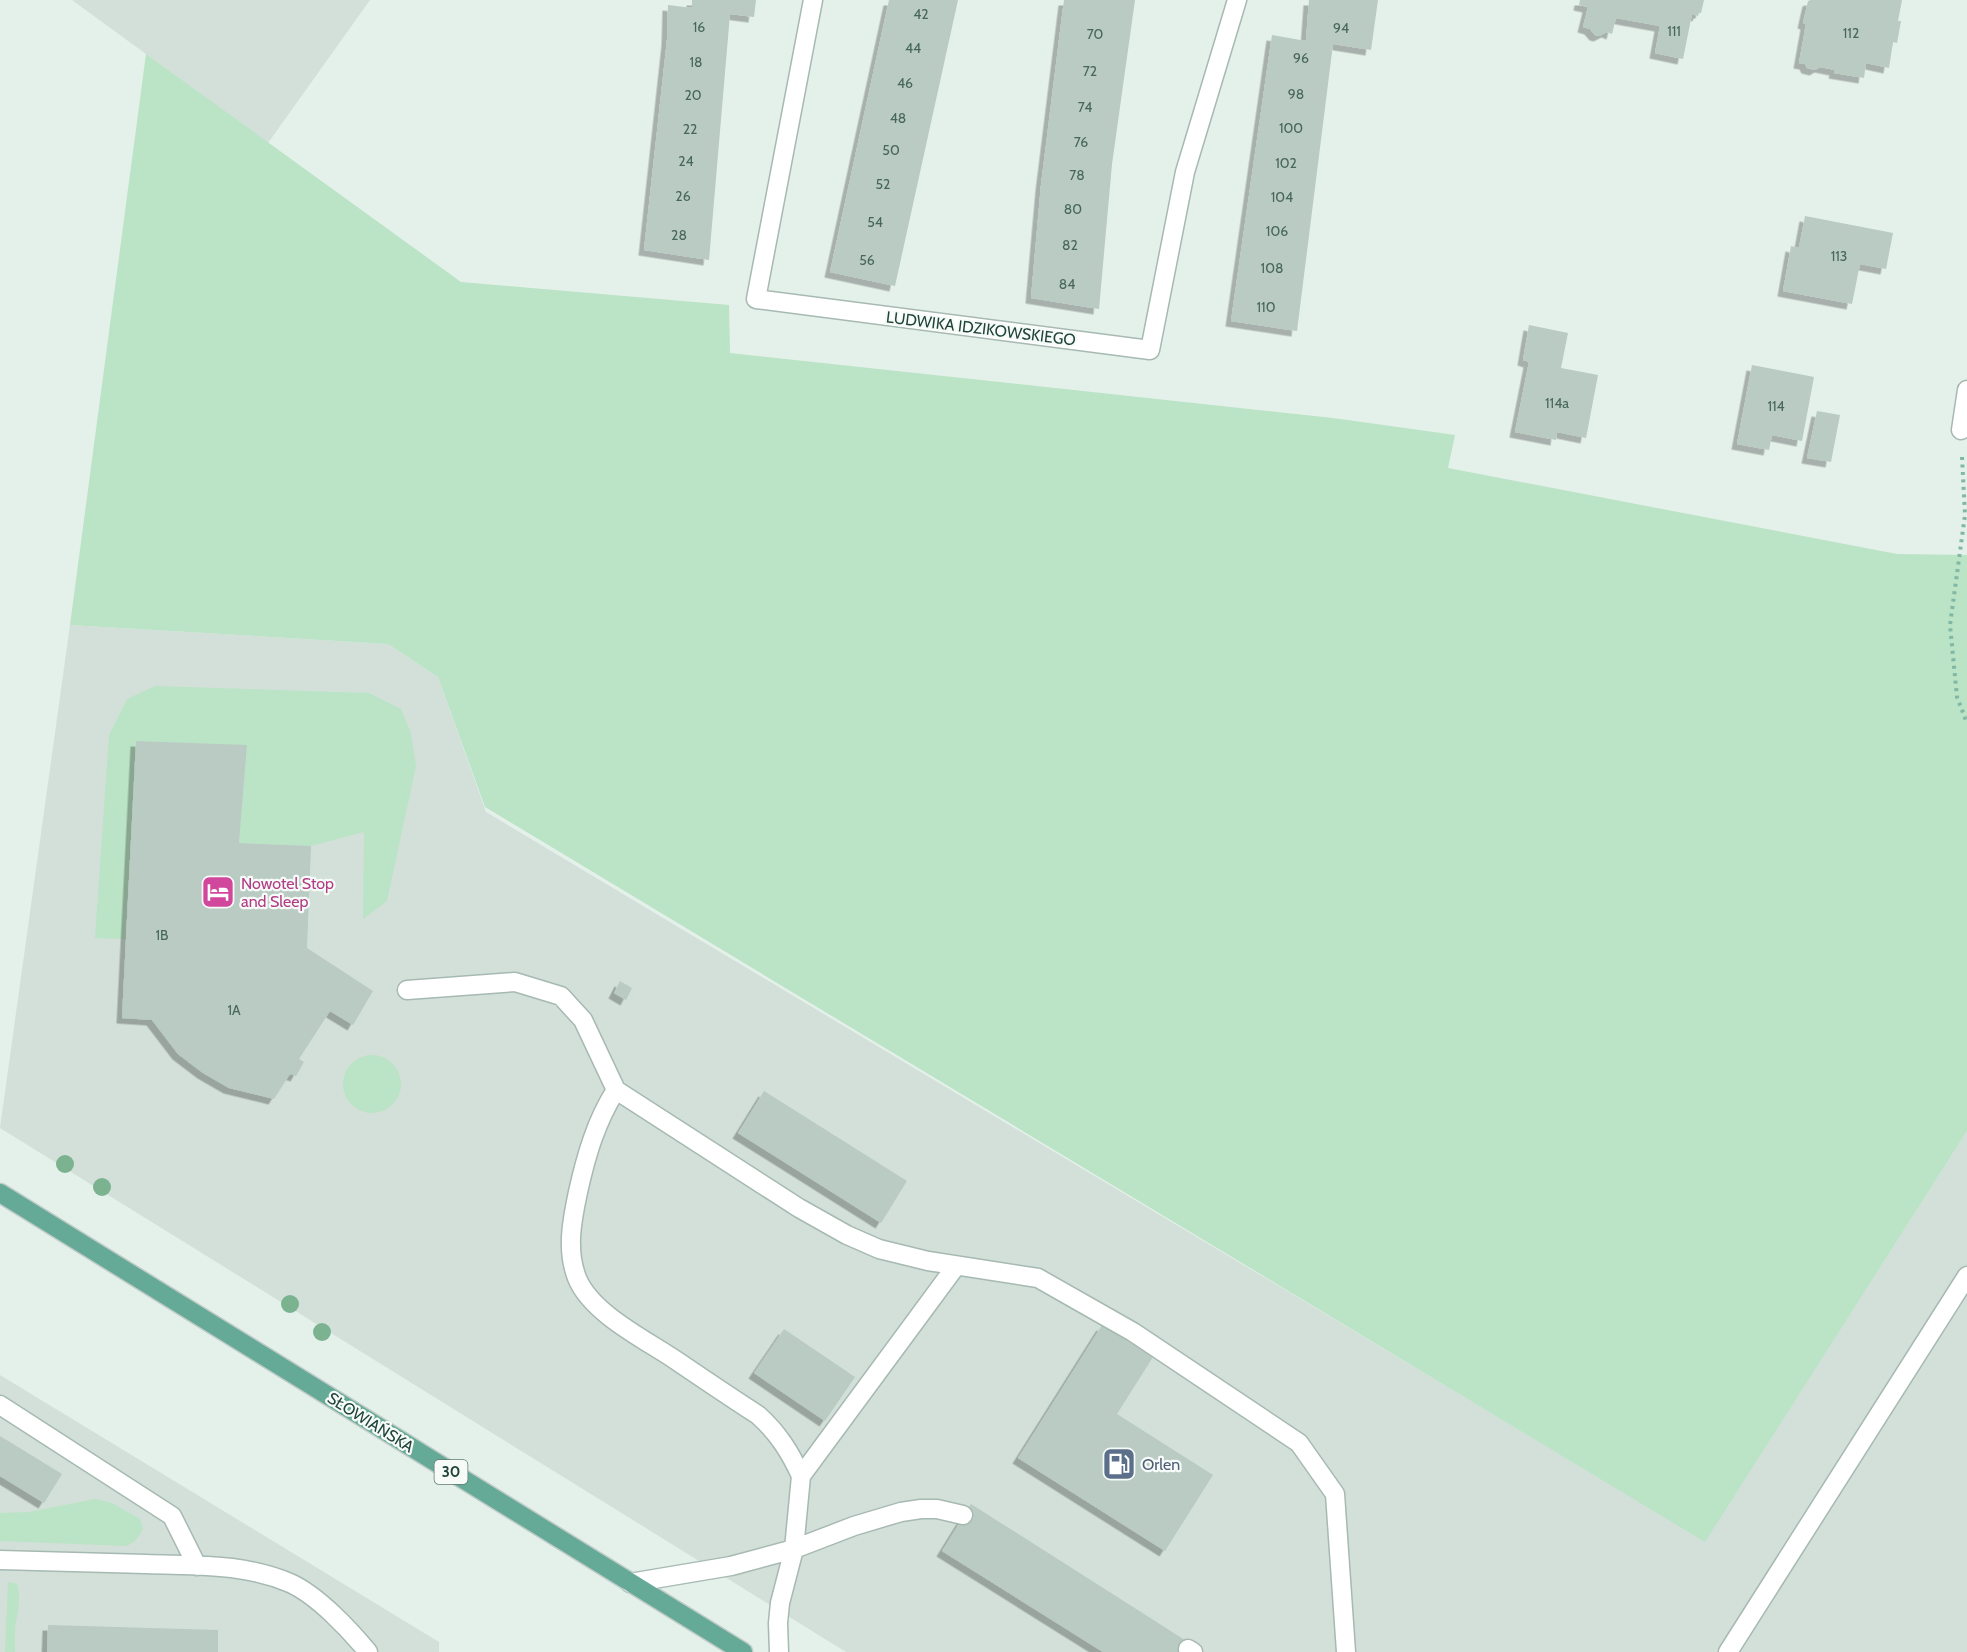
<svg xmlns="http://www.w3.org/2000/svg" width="1967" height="1652" font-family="Cabin,sans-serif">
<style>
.built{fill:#d2e0d9}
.green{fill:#bbe3c5}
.building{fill:#b9cbc3;filter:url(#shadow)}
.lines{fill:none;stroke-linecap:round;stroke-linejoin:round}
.lane-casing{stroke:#a6b9b2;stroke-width:21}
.street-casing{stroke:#a6b9b2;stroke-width:21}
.primary-casing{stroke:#c1cbc8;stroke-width:21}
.path{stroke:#81b7a5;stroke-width:4;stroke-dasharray:3 4.5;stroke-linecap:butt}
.lane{stroke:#fff;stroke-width:18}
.street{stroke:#fff;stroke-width:18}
.primary{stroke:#64aa97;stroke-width:18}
.tree{fill:#7bb390}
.labels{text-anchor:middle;stroke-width:4.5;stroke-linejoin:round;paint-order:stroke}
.number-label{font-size:14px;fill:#47665c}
.shield{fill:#f6fbf8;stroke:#617b73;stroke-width:1.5}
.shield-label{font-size:15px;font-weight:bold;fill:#21443a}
.street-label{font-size:16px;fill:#21443a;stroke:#f6fbf8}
.hotel-label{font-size:16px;fill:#b23c85;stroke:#f6fbf8;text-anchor:start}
.service-label{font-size:16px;fill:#4e5e75;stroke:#f6fbf8;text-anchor:start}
</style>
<defs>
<filter id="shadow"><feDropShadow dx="-5.5" dy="5.5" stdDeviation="0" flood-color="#0004"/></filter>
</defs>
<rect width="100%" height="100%" fill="#e4f0ea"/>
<path class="built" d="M72 0H370L268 143Z
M70 625 388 644 438 677 486 812 1705 1541 1967 1131V1652H846L0 1128Z
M0 1375 439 1642V1652H0Z"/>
<path class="green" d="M146 54 461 282 729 305 730 353 1333 418 1455 435 1448 468 1897 554 1967 555V1131L1705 1542 485 807 438 677 388 644 70 625Z
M155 686 369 693 401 709 411 733 416 766 387 901 363 919 364 832 311 846 239 843 247 746 137 741 125 939 95 938 109 735 127 699Z
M343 1084a29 29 0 1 1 58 0a29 29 0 1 1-58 0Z
M95 1499 112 1503 140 1519 143 1529 136 1540 127 1546 0 1541V1513L29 1512Z
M8 1582 17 1584C21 1598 18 1609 16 1622 14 1632 15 1642 15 1652H5Z"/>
<path class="building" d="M692 0H756L754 17 730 14 709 260 644 250 667 40 668 5 692 8Z
M889 0H958L895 286 830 272Z
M1064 0H1135L1112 164 1099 309 1031 298 1041 185Z
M1309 0H1378L1371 50 1333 44 1297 331 1231 321 1272 35 1306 41Z
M1580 0H1704L1701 13H1699L1698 16 1692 14 1683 59 1655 53 1660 26 1616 18 1612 34 1607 32 1599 36 1595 35 1590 29 1583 27 1588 7 1579 5Z
M1811 0H1902L1898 21H1901L1897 43 1893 42 1889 68 1866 63 1864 78 1834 73 1835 70 1820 67 1815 70 1807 68 1805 64 1799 63 1806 24 1803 23 1808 1Z
M1805 216 1893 233 1886 269 1860 264 1852 304 1783 291 1791 246 1799 248Z
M1529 325 1568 333 1561 368 1598 375 1586 438 1557 432 1556 440 1515 432 1529 362 1523 360Z
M1752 365 1814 377 1802 441 1772 435 1769 450 1737 444Z
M1817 411 1840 415 1831 462 1807 458Z
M136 741 247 745 239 843 311 846 307 948 373 991 353 1025 330 1011 299 1059 304 1062 296 1076 290 1074 274 1099 229 1088 203 1073 178 1054 152 1020 122 1018Z
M620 981 632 988 626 1000 614 993Z
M764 1091 907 1181 881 1223 738 1133Z
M1102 1325 1153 1357 1117 1414 1213 1475 1165 1551 1018 1458Z
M784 1329 855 1377 825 1421 754 1373Z
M0 1436 62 1474 44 1503 0 1476Z
M971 1504 1188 1642 1182 1652H1103L942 1551Z
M48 1625 218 1630V1652H47Z"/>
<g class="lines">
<g class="lane-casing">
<path id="lane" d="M407 990 515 982 561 996 583 1020 616 1090 799 1208 847 1235 879 1249 928 1261 1038 1278 1133 1332 1299 1443 1335 1494 1346 1652
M616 1090C596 1121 586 1156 578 1192 572 1220 566 1250 577 1278 591 1313 644 1339 674 1359 702 1378 730 1397 758 1415 778 1433 790 1452 801 1476L956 1266
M0 1405 172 1516 197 1566
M0 1560C49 1561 97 1563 146 1564 196 1566 243 1563 290 1583 317 1595 349 1629 368 1652
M630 1583 731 1566 794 1549 854 1526 901 1512 921 1509H937L963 1515
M1188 1649 1193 1652
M779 1652 778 1623 780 1603 794 1549 801 1476
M1728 1652 1967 1276"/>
</g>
<g class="street-casing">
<path id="street" d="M813 0 756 299 1150 350 1185 172 1237 0
M1961 430 1967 390"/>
</g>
<g class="primary-casing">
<path id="primary" d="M0 1193 743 1652"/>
</g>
<path class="path" d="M1962 457 1965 515 1950 625 1957 697 1967 723"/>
<use href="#lane" class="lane"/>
<use href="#street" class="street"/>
<use href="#primary" class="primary"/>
</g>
<g class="tree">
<circle cx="65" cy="1164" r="9"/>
<circle cx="102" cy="1187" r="9"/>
<circle cx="290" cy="1304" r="9"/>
<circle cx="322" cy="1332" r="9"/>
</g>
<defs>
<g id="hotel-square" transform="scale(1.725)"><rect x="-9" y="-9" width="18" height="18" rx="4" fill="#d1479c" stroke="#f6fbf8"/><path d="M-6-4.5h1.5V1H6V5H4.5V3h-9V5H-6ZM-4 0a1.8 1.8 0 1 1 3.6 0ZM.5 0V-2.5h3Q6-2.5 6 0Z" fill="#fff"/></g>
<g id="fuel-square" transform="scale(1.725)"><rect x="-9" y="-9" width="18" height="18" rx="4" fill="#5c6f8a" stroke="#f6fbf8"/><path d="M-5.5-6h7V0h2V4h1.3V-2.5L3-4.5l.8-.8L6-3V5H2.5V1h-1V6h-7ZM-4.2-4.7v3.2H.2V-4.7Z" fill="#fff"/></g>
</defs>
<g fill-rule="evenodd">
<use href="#hotel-square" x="218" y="892"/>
<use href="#fuel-square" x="1119" y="1464"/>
</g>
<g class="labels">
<g class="number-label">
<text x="921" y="19">42</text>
<text x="699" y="32">16</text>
<text x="1341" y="33">94</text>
<text x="1674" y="36">111</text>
<text x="1851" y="38">112</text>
<text x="1095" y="39">70</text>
<text x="913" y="53">44</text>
<text x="1301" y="63">96</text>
<text x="696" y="67">18</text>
<text x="1090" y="76">72</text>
<text x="905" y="88">46</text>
<text x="1296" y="99">98</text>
<text x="693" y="100">20</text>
<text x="1085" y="112">74</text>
<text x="898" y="123">48</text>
<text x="1291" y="133">100</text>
<text x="690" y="134">22</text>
<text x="1081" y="147">76</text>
<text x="891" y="155">50</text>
<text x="686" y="166">24</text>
<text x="1286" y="168">102</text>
<text x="1077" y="180">78</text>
<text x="883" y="189">52</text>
<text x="683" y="201">26</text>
<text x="1282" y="202">104</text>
<text x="1073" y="214">80</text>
<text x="875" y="227">54</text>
<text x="1277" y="236">106</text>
<text x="679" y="240">28</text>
<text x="1070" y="250">82</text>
<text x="1839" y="261">113</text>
<text x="867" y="265">56</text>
<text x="1272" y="273">108</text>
<text x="1067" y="289">84</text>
<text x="1266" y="312">110</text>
<text x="1557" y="408">114a</text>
<text x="1776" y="411">114</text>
<text x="162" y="940">1B</text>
<text x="234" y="1015">1A</text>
</g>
<rect class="shield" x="434.5" y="1460" width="33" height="24" rx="4.5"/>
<g class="shield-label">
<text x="451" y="1477">30</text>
</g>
<g class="street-label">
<text transform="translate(981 328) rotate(7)" y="6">LUDWIKA IDZIKOWSKIEGO</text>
<text transform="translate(371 1422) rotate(32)" y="6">SŁOWIAŃSKA</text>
</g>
<g class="hotel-label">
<text x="241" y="889">Nowotel Stop<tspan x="241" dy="18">and Sleep</tspan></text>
</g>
<g class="service-label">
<text x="1142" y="1470">Orlen</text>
</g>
</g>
</svg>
